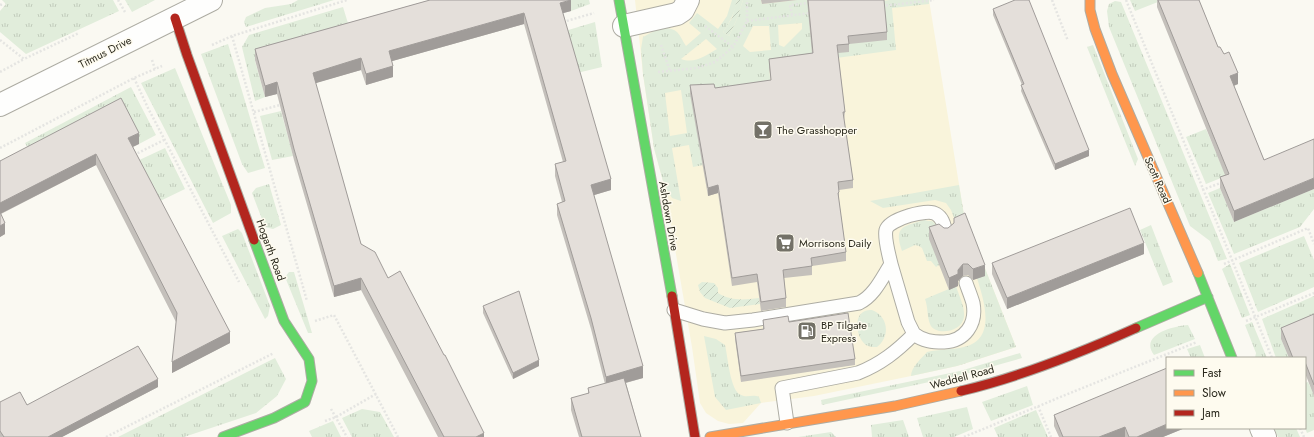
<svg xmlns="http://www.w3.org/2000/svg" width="1314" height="437" font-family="Jost,sans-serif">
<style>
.built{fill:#f9f4db}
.grass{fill:url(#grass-tufts);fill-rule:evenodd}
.garden{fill:url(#garden-furrows)}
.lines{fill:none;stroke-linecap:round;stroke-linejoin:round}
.lane-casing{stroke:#adaca3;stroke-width:15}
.street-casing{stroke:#adaca3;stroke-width:24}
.fast-casing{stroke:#adaca3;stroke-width:11}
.slow-casing{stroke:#adaca3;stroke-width:11}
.jam-casing{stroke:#adaca3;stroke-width:11}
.path{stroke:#e5e5e2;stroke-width:2.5;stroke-dasharray:2 2;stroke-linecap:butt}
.lane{stroke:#fefefd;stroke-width:13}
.street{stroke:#fefefd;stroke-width:22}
.fast{stroke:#63d668;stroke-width:9}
.slow{stroke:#ff974d;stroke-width:9}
.jam{stroke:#b3261e;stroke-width:9}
.wall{fill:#c4c0bb}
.shaded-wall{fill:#a09c99}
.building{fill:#e4dfda;stroke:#a09c99}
.labels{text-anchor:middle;stroke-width:3;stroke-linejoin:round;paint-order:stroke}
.street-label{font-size:11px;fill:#2a281c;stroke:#fefbef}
.poi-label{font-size:11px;fill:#2a281c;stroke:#fefbef;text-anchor:start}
</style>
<defs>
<pattern id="grass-tufts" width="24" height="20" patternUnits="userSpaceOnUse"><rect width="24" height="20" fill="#e1eddb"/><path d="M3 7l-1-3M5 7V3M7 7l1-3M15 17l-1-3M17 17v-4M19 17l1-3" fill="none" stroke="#c1cbbb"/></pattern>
<pattern id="garden-furrows" width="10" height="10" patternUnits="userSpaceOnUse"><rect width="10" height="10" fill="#e1eddb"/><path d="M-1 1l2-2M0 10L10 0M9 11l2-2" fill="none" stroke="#c1cbbb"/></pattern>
</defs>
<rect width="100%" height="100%" fill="#faf9f2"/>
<path class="built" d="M635 0H929L964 215 1016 347 957 366 911 376 814 396 761 403 743 423 729 424 718 421 706 413 700 403 692 347 664 185 654 148 643 74Z"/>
<path class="grass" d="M2 0H113L119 11 26 54 0 32V11L6 4Z
M125 0H155L132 12Z
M298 0H334L246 27 244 22 246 17 265 8 291 4Z
M568 0H589L590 4 571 11Z
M732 0H737C735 12 730 22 723 32L729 36 736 21 743 0H761L762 4 797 0H841L849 5 890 0H929V4L892 8 896 50 769 67 771 88 691 94 703 165 693 167 689 145 672 148 681 201 672 198 664 185 654 148 643 74 641 49 643 37C652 32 667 23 677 32 681 36 683 42 686 46L701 33 689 23 697 13 718 29 727 16ZM802 23V29L784 47 779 45 778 25ZM753 26H769L771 50 750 52 743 46ZM706 39 717 49C705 56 695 64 681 59ZM681 90 687 133 670 136 665 93Z
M1130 0H1163L1135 11Z
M1115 1 1121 2 1227 259 1218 261 1210 241 1190 226 1109 27 1107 11 1109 4Z
M343 7 351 33 255 61 265 97 255 101 242 47 249 35Z
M595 22 602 67 577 73 565 31Z
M228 44 265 168 248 173 242 164 201 54Z
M1093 45 1138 159 1135 166 1087 47Z
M175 68 231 205V213L213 223 141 83Z
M131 87 156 135 139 144 121 110 32 155 25 143Z
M281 111 293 156 272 160 260 116Z
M1206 129 1226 176 1206 184 1186 137Z
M165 148 185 189 156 203 135 162Z
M269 184 281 225 273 229 265 227 252 193 256 188Z
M959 185 964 215 1016 347 957 366 911 376C911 367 922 358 927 352 939 349 952 350 964 347 997 339 984 301 977 278L984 276 958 228 951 210 946 203 935 200 883 208 870 201Z
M1220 188 1234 222 1314 189V209L1300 227 1234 254 1208 193Z
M925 220C926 221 931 221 932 221 942 227 939 255 939 265L936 267 931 261H927L922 248 919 246 915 245 902 251C893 226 904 226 925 220Z
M1151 225 1173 282 1163 286 1140 230Z
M238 229 242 233 270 306 268 316 265 319 222 236Z
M1304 236 1314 260V287L1258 312 1239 263Z
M1230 264 1250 315 1242 318 1222 269Z
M289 272H294L312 333H308L285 277Z
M956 286C959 296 965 307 964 317 962 333 934 336 930 324 927 317 928 307 925 299Z
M1314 296V326L1281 339 1289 358H1276L1262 319Z
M872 310C888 316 891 336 877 347 875 347 870 347 868 346 857 341 852 316 865 311 867 310 869 310 872 310Z
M1252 322 1267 358H1255L1256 353 1245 325Z
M1188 325 1195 339 1154 355C1139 335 1173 326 1188 325Z
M704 336 716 339 725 345C728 357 730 391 741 395 747 398 753 394 759 397L761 403 726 410 715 397Z
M1200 345 1205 358H1191L1187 349Z
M1020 353 1022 358 962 375 822 405 821 400 960 371Z
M275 358 286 379 277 396 256 413 184 437H118Z
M1308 382 1314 395V430L1307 433 1305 428V383Z
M1027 386 1033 405 991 421 982 402Z
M967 407 973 429 954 437H923L917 418Z
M362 409 380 412 394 437H352L342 418Z
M1036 410 1048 437H998L994 428Z
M903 420 909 437H872L871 425Z
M333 421 341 437H312L309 431Z
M1274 428H1296L1300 437H1278Z
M831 432 836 437H798Z"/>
<path class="garden" d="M737 0H743L736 21 729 36 723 32 732 18Z
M702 282 714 283 718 288V293C731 301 744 300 759 298L760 304 730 308 705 298 700 292 698 285Z"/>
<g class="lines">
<g class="lane-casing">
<path id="lane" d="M891 264 908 322 914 334
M674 310 703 319 725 323 753 320 859 303C874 296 882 278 891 264 889 255 884 238 886 230 889 219 928 208 936 214 943 218 944 225 946 232
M787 423 782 388 858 373C881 364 897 351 914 334 923 341 932 342 944 342 965 341 977 324 973 303 971 296 968 289 966 283"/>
</g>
<g class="street-casing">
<path id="street" d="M624 26 677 14 683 10 688 0
M0 105 211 0
M1261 428 1265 437"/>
</g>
<g class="fast-casing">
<path id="fast" d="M619 0 672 296
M1198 273 1232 358
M1136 328 1208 297
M223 437 274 418 305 402 312 381 309 359 284 321 254 240"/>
</g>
<g class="slow-casing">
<path id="slow" d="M1090 0V10L1095 29 1112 74 1198 273
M710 437 895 406 961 391"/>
</g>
<g class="jam-casing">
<path id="jam" d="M175 18 187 55 254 240
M672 296 695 437
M961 391C1021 377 1080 353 1136 328"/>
</g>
<path class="path" d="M118 0 125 12
M1052 0 1068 41
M1126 0 1272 358
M0 4 1 5 0 6
M882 6 934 0
M792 15 790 5 809 3
M747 21 810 13
M563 22 594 13
M705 26 733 47
M232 36 307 301
M0 40 24 59 79 33
M212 45 232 36 347 0
M661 45 670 71
M152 60 155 69
M0 72 24 59
M658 72 697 68 715 62 733 47 747 21V0
M134 78 148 108 239 282
M254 112 280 105
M0 148 134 78 162 66
M134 155 164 140
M1202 190 1223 182
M1224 264 1308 228 1314 244
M315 321 334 315 398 437
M1246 321 1314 293
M1038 406 1051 437
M331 409 347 437
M325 421 336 417 376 394
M1300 428 1304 437
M106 437 274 353
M964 437 1075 391 1197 342"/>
<use href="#lane" class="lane"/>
<use href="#street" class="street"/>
<use href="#fast" class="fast"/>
<use href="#slow" class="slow"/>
<use href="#jam" class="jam"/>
</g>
<path class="wall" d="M430 0 571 11 563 13 611 190 594 195 643 378 626 383 641 437H579L571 410V398L588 394V388L605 384 591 329 557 215V204L562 202 555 176V164L563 162 524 24 392 61 393 77 366 85 361 70 315 83 361 244 388 278 484 437H438L361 290 334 297 294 160 277 94 265 97 255 60V49Z
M761 0H797L762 4Z
M807 0H884L887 32V40L849 44V52L838 53 845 112 844 120 853 180V188L839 190V201L846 252V261L812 266V275L784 278 786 298V307L761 311 757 282 732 286 718 193 708 196 690 94V85L715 88 771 80 769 67V59L812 53Z
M1157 0H1199L1218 47 1238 84 1234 86 1264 160 1234 222 1220 188V177L1225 175 1157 7Z
M993 9 1089 156 1055 170 1021 91 1022 85 993 15Z
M139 144 133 147 230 343 172 373 176 322 96 165 1 214 5 234 0 237V161Z
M929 227 985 276 973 280 968 275 963 276 958 281V286L949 290 929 239Z
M1144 254 1007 309 992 274V263Z
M483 306 539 366 513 379 483 313Z
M1314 314V396L1305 373V358H1289L1281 339V328Z
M763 320 789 322 855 359V365L741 382 735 339V333L763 329Z
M158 387 62 437H0V402L27 405Z
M1054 415 1185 428 1163 437H1059L1054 426Z"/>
<path class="shaded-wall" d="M571 0V11L560 14V3Z
M524 13V24L389 62V51Z
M361 58V70L313 84V73Z
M393 66V77L366 85V74Z
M1238 73V84L1230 87V76Z
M277 82V94L265 97V86Z
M139 133V144L128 149V138Z
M1089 150V156L1055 170V164Z
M96 154V165L0 214V203Z
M1314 178V189L1234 222V211Z
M611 179V190L591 196V185Z
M718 185V193L708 196V188Z
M5 223V234L0 237V226Z
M1144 243V254L1007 309V298Z
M963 264V276L958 281V286L949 290V278L958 270Z
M985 265V276L973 280V269Z
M361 278V290L334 297V286Z
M230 332V343L172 373V362Z
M539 360V366L513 379V373Z
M643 366V378L606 388V377Z
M158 379V387L62 437H48Z
M1167 424V428H1185L1163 437H1137Z
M1125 427V437H1099Z
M484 433V437H476Z"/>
<path class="building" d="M430 0H571L560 3 611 179 591 185 643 366 606 377 591 318 557 204 565 201 555 164 566 161 524 13 389 51 393 66 366 74 361 58 313 73 361 244 375 252 388 278 400 271 444 355H445L484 433 476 437H444L361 278 334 286 294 149 277 82 265 86 255 49Z
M808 0H884L887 32 848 36 849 44 837 45 845 112H843L853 180 838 182 839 192 838 193 846 252 811 258 812 266 783 270 786 298 761 302 757 274 732 278 718 185 708 188 690 85 714 84 715 88 771 80 769 59 813 53Z
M1015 0H1029L1089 150 1055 164 1021 85 1024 84 993 9Z
M1158 0H1199L1218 47H1220L1224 54 1229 52 1238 73 1230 76 1264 160 1314 139V178L1234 211 1220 177 1229 174Z
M121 98 139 133 128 138 230 332 172 362 177 313 96 154 0 203V161Z
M1130 208 1144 243 1007 298 992 263Z
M0 212 5 223 0 226Z
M965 213 985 265 973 269 968 264H963L958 270V274L949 278 929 227 939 224 944 228H948L954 223V218Z
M519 291 539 360 513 373 483 306Z
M848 313 855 359 741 376 735 333 764 329 763 320 788 316 789 322Z
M1314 314V385L1305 362V358H1293L1281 328Z
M138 346 158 379 48 437H4L0 431V402L20 392 27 405Z
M1167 368V424L1137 437H1129L1125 427 1099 437H1063L1054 415Z
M624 378 641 437H582L571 398 589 393 588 388Z"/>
<defs>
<g id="bar-square" transform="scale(1)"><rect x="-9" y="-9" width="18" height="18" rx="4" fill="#737167" stroke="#fefbef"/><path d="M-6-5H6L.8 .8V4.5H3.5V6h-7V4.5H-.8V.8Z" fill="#fff"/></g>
<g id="supermarket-square" transform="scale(1)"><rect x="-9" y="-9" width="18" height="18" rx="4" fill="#737167" stroke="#fefbef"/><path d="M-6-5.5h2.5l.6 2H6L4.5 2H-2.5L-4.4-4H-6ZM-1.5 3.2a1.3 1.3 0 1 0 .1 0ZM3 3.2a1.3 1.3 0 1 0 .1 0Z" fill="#fff"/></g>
<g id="fuel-square" transform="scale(1)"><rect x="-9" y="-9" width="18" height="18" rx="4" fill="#737167" stroke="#fefbef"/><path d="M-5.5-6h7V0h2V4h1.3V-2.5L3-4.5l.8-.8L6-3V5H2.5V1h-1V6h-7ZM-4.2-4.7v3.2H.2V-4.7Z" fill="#fff"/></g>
</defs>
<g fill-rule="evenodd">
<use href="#bar-square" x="763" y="130"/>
<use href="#supermarket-square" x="785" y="243"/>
<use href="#fuel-square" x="807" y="331"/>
</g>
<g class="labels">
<g class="street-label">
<text transform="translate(105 52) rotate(-27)" y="4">Titmus Drive</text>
<text transform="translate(1158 180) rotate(66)" y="4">Scott Road</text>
<text transform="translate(669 216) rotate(80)" y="4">Ashdown Drive</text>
<text transform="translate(271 250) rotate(70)" y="4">Hogarth Road</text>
<text transform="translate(962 377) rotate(-15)" y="4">Weddell Road</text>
</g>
<g class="poi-label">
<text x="777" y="134">The Grasshopper</text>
<text x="799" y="247">Morrisons Daily</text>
<text x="821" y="329">BP Tilgate<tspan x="821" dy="13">Express</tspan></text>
</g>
</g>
<rect x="1166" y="357" width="140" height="72" fill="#fefbef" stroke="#a9a79b"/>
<rect x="1174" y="370" width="20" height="6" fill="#63d668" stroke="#a9a79b"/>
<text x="1202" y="377" font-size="12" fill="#2a281c">Fast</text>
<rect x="1174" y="390" width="20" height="6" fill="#ff974d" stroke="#a9a79b"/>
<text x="1202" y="397" font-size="12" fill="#2a281c">Slow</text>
<rect x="1174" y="410" width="20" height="6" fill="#b3261e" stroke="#a9a79b"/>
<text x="1202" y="417" font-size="12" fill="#2a281c">Jam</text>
</svg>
